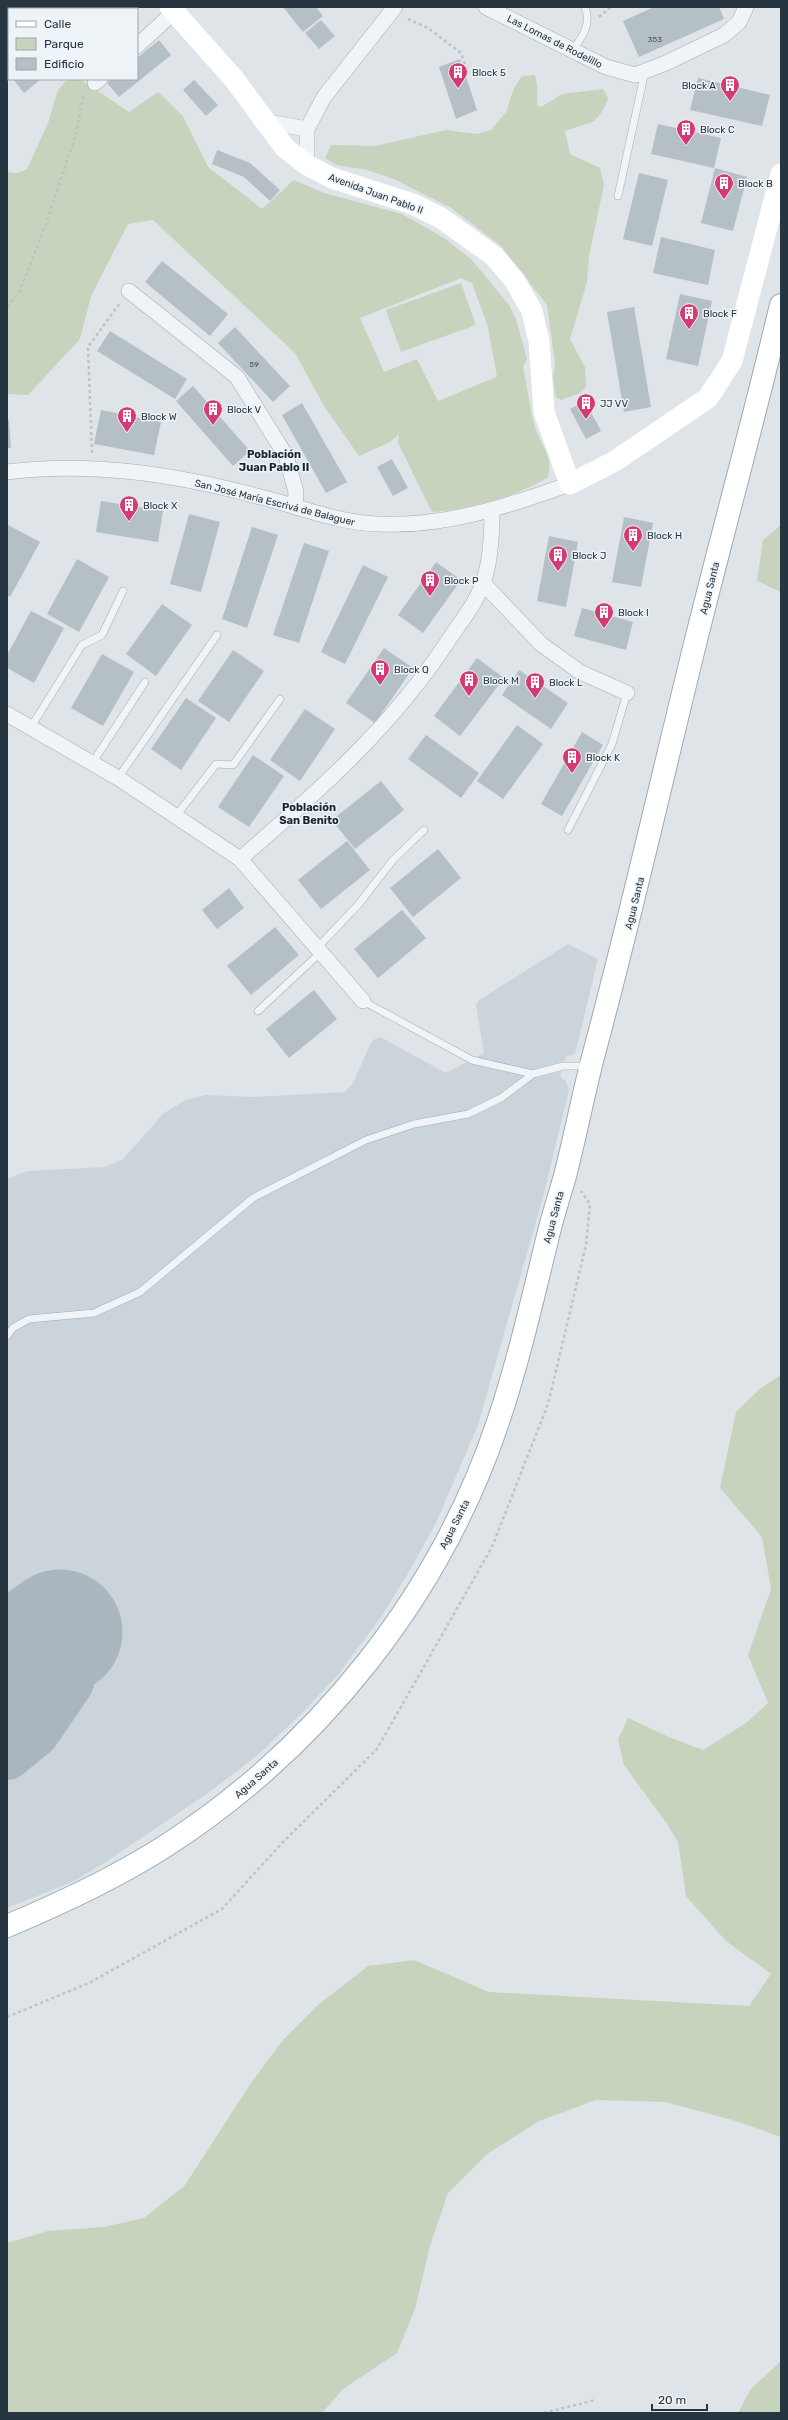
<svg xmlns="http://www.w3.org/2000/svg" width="788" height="2420" font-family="Rubik,sans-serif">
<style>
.built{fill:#ccd4db}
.green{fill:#c8d3be;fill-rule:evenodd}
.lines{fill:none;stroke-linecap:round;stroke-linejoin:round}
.taxiway{stroke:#aab6be;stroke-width:50}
.runway{stroke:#aab6be;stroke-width:125}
.building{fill:#b5bfc6}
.lane-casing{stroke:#a3acb2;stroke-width:8}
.street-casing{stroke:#a3acb2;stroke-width:16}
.primary-casing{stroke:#9cabb5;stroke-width:24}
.path{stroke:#bcc2c7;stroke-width:2.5;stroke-dasharray:3 3;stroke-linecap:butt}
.lane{stroke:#f1f4f7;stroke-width:7}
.street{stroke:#f1f4f7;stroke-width:15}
.secondary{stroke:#fff;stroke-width:21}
.primary{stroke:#fff;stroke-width:22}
.labels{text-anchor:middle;stroke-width:3;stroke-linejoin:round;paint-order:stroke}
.number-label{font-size:8px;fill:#4a5862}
.street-label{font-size:10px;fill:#263540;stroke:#edf3f6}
.poi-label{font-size:10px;fill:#263540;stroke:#edf3f6;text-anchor:start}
.neighbourhood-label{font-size:11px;font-weight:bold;fill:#182631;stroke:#edf3f6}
</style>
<rect width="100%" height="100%" fill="#dee4e8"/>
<path class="built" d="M568 944 598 959 575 1054 566 1057 560 1076 566 1082 569 1090 543 1197 478 1425 436 1523 409 1572 381 1617 337 1676 301 1714 259 1754 208 1793 106 1862 72 1882 7 1908V1179L27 1171 105 1167 123 1159 164 1113 186 1100 206 1095 254 1097 345 1092 353 1083 371 1043 375 1039 380 1037 446 1073 484 1053 476 1005 479 1000Z"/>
<path class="green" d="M535 75 537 85V105L541 107 562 94 603 89 608 98C598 126 590 122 565 131L570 154 600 168 604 185 589 256 587 282 570 339 585 367 586 387 580 393 561 400 556 397 553 378 555 363 547 305 501 246 451 208 423 194 394 179 367 170 336 165 325 158 331 145 375 146 446 130 477 134 491 130 506 112 514 88 522 76Z
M72 79H80L129 112 158 92 183 116 208 167 262 209 294 180 324 193 402 214 444 238 472 260 509 305 516 319 527 359 523 366 524 372C528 391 530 412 536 430 543 449 553 456 548 477 519 496 467 510 432 512L398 443 399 434 390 442 359 456 324 406 295 353 153 220 128 224 91 296 80 339 28 395 7 394V172L17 173 27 169 48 123 58 90 65 82ZM461 278 472 283 488 327 497 377 438 401 417 359 384 372 360 318Z
M461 283 476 325 401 352 386 310Z
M781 525V592L757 581 763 540Z
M781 1375V2137L736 2121 665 2102 596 2100 539 2121 487 2154 448 2193 430 2246 415 2309 397 2353 343 2389 322 2413H7V2243L48 2231 103 2227 144 2218 185 2185 251 2083 283 2040 318 2005 368 1966 414 1960 489 1992 749 2006 771 1974 726 1941 686 1896 678 1842 667 1824 624 1765 618 1740 628 1718 669 1737 703 1750 746 1723 768 1703 748 1655 771 1589 762 1537 720 1488 736 1412 761 1388Z
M781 2361V2413H738L751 2389Z"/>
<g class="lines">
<path class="taxiway" d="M7 1755 35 1732 69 1682 60 1632"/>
<path class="runway" d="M7 1669 60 1632"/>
</g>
<path class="building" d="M283 7H316L323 16 303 32Z
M654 7H719L724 19 639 57 623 21Z
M321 20 335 36 319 49 305 33Z
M159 40 171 55 119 97 107 83 112 79H137V58Z
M460 59 477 110 456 119 439 67Z
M698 78 770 95 762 126 690 110Z
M13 79H41L24 93Z
M194 80 218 105 206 116 183 90Z
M658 124 721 138 714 168 651 154Z
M217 150 250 163 280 190 270 201 244 177 212 164Z
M715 168 747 177 733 231 701 223Z
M639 173 668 180 652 246 623 239Z
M661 237 715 250 708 285 653 273Z
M162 261 228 314 210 336 145 282Z
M680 294 712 301 698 366 666 359Z
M634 307 651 407 624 412 607 312Z
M235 327 290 386 273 402 218 343Z
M110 331 187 379 175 399 97 351Z
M193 386 250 451 233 466 176 401Z
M585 401 601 431 586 439 570 409Z
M302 403 347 482 326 493 282 415Z
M101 410 161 422 154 455 94 444Z
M7 419 9 420 11 448H7Z
M392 459 408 488 393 496 377 467Z
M101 501 163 511 158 542 96 532Z
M189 514 220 522 201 592 170 584Z
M624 517 653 523 641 587 612 582Z
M8 525 40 542 10 597 7 595Z
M252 527 278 535 247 628 222 619Z
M549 536 578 542 566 607 537 601Z
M304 543 329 551 299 643 273 635Z
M77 559 109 577 79 632 47 614Z
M436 562 461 580 423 633 398 615Z
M363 565 388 577 345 664 321 652Z
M162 604 192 625 156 676 126 654Z
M582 608 633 622 626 650 574 636Z
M31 611 64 628 34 683 7 668V655Z
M384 648 413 668 375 723 346 703Z
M233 650 264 671 229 722 198 701Z
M102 654 134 672 103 726 71 708Z
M477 658 504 678 460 736 434 716Z
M519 670 568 703 551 729 502 695Z
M186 698 216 718 181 770 151 749Z
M305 709 335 729 300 781 270 760Z
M517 725 543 744 503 799 477 781Z
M582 732 603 745 562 816 541 804Z
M426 735 479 773 461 798 408 759Z
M253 755 284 776 249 827 218 807Z
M381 781 404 810 355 849 332 820Z
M347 841 370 870 321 909 298 880Z
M438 849 461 878 413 917 390 888Z
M229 888 244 908 217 929 202 910Z
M402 910 426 938 378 978 354 949Z
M275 927 299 955 251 995 227 966Z
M314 990 337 1019 289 1058 266 1029Z"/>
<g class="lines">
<g class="lane-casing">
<path id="lane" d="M27 9 30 7
M7 26 9 24
M573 50C582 37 592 24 585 7
M618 196 645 71
M31 727 82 645 102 635 123 591
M93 762 145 682
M118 778 217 635
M176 816 216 764 233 765 280 699
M568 830 612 744 627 693
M317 948 358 905 393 860 424 830
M363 1001 472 1060 533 1074
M258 1011 320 953
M7 1336 13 1328 29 1319 94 1313 140 1292 253 1198 366 1140 414 1124 468 1114 501 1098 533 1074 563 1066H588"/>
</g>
<g class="street-casing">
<path id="street" d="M486 7 606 67 635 75 666 63 724 35 739 22 746 7
M137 46 174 12
M95 83 100 79
M263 121 307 129
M307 165V129L324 97 395 7
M129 291 237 377 286 456 296 492 295 507
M7 472C93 461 178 475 261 497 301 507 338 523 379 524 446 527 508 506 570 484
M483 583 541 644 580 672 627 693
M7 714 118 778 240 859 363 1001
M240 859C319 791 393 726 450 638 462 620 476 603 483 583 491 561 492 535 492 511"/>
</g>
<g class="primary-casing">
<path id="primary" d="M7 1926C62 1903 116 1878 167 1845 320 1746 440 1595 498 1422 518 1363 532 1301 547 1240 552 1218 559 1197 565 1176 575 1137 583 1096 593 1057 630 920 661 782 695 644 723 531 754 419 781 305"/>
</g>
<path class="path" d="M599 17 611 7
M408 19 428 28 461 53 468 73
M7 306 19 293 46 224 77 131 82 100 85 95
M92 453 88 347 120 303
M7 2017 89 1983 222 1909 282 1843 377 1749 492 1547 548 1404 586 1245 590 1204 581 1191
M544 2413 595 2400"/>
<use href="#lane" class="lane"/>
<use href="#street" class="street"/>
<path class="secondary" d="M170 7 234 79 285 148 307 165 332 178 413 204 441 218 494 256 515 281 532 311 539 341 544 412 570 484 615 461 708 398 732 361 781 174"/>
<use href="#primary" class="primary"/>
</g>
<defs>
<g id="building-pin" transform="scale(1)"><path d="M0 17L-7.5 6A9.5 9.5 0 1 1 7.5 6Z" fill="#d63a73" stroke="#edf3f6"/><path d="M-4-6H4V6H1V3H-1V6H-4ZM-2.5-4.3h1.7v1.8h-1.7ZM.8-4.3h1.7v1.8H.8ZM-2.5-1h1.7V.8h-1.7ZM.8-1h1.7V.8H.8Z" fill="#fff"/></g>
</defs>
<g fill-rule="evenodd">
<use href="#building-pin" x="458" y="72"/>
<use href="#building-pin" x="730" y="85"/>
<use href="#building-pin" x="686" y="129"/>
<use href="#building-pin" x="724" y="183"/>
<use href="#building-pin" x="689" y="313"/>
<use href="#building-pin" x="586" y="403"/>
<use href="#building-pin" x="213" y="409"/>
<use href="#building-pin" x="127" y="416"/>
<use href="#building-pin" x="129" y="505"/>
<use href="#building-pin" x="633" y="535"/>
<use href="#building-pin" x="558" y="555"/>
<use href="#building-pin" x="430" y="580"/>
<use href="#building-pin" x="604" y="612"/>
<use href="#building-pin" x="380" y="669"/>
<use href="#building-pin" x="469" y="680"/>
<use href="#building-pin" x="535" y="682"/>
<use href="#building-pin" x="572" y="757"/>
</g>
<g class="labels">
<g class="number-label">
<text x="655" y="42">353</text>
<text x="254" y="367">59</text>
</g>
<g class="street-label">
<text transform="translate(555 41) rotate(27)" y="4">Las Lomas de Rodelillo</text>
<text transform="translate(376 193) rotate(20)" y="4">Avenida Juan Pablo II</text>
<text transform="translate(275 502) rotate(14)" y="4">San José María Escrivá de Balaguer</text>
<text transform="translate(709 588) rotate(-76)" y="4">Agua Santa</text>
<text transform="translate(634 903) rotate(-76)" y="4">Agua Santa</text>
<text transform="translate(553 1217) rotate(-75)" y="4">Agua Santa</text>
<text transform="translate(454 1524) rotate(-63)" y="4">Agua Santa</text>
<text transform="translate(256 1778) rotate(-41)" y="4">Agua Santa</text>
</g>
<g class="poi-label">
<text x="472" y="76">Block 5</text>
<text x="716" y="89" text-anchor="end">Block A</text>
<text x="700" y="133">Block C</text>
<text x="738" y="187">Block B</text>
<text x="703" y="317">Block F</text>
<text x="600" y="407">JJ VV</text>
<text x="227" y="413">Block V</text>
<text x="141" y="420">Block W</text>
<text x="143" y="509">Block X</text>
<text x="647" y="539">Block H</text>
<text x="572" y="559">Block J</text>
<text x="444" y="584">Block P</text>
<text x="618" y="616">Block I</text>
<text x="394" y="673">Block Q</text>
<text x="483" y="684">Block M</text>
<text x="549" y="686">Block L</text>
<text x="586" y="761">Block K</text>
</g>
<g class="neighbourhood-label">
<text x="274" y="458">Población<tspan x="274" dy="13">Juan Pablo II</tspan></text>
<text x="309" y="811">Población<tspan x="309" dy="13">San Benito</tspan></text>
</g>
</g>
<rect width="788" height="2420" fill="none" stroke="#263540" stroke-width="16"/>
<rect x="8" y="8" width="130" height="72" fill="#edf3f6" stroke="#9da7ad"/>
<rect x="16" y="21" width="20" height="6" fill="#ffffff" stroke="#9da7ad"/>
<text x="44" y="28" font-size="12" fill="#263540">Calle</text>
<rect x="16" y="38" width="20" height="12" fill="#c8d3be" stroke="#9da7ad"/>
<text x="44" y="48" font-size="12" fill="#263540">Parque</text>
<rect x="16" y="58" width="20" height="12" fill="#b5bfc6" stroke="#9da7ad"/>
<text x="44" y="68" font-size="12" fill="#263540">Edificio</text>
<path d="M652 2404v6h55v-6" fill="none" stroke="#263540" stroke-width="2"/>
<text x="658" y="2404" font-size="12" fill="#263540" stroke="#edf3f6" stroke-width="3" paint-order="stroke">20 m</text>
</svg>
